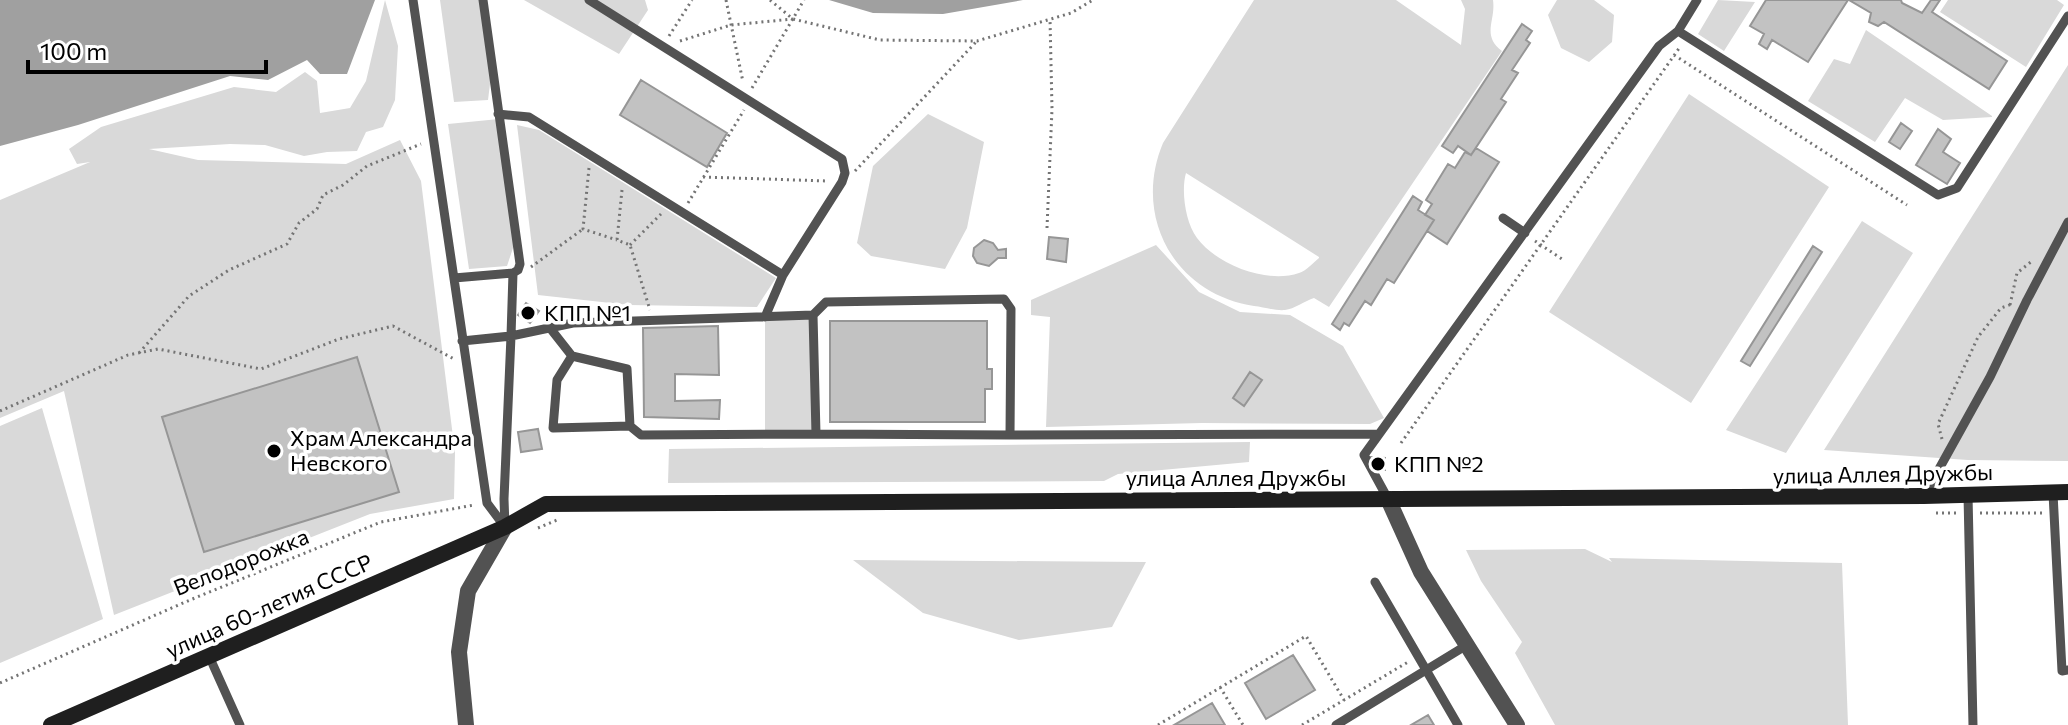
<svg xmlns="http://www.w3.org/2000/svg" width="2068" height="725" viewBox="0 0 2068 725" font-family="Commissioner,sans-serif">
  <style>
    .green { fill: #d9d9d9; fill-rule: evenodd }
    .water { fill: #a0a0a0 }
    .building { fill: #c2c2c2; stroke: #969696; stroke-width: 2 }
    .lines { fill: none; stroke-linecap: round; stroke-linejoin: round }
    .path { stroke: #747474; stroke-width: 3; stroke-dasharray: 2 4; stroke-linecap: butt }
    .service { stroke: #525252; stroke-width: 9 }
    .minor { stroke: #525252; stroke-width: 16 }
    .secondary { stroke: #1f1f1f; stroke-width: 16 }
    .poi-dot { fill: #000; stroke: #fff; stroke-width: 3 }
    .labels { text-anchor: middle; stroke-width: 7; stroke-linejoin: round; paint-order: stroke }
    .poi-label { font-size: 22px; fill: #000; stroke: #fff; text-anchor: start }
    .street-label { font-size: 22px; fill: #000; stroke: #fff }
  </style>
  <rect width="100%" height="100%" fill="#fff"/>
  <path class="green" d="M385 0 398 46 395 100 383 127 366 132 357 151 327 152 304 156 265 145 230 144 149 149 198 160 346 164 400 140 421 181 455 453 454 499 370 514 114 615 64 391 0 418V200L90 162 77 164 69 149 101 127 234 87 276 92 305 72 317 81 320 113 350 108 366 81Z
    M440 0H482L492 68 488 100 454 102Z
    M524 0H645L648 10 619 54Z
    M1254 0H1396L1461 45 1465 9 1461 0H1493C1496 21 1481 35 1502 51L1329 307 1314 298C1305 301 1294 309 1285 310 1276 311 1264 307 1254 306 1175 294 1132 217 1163 143ZM1186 173 1319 257V258C1314 262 1306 271 1299 273 1267 284 1217 265 1197 238 1185 222 1181 190 1186 173Z
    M1557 0H1594L1614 15 1612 42 1589 62 1561 48 1548 15Z
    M1718 0 1755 2 1724 51 1698 34Z
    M1948 0H2057L2064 5 2026 67 1940 12Z
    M1866 30 1992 116V117L1943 120 1905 98 1875 142 1808 101 1834 59 1850 64Z
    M2068 65V461L1968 460 1824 450Z
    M1689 94 1829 187 1691 403 1549 312Z
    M928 114 984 142 967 228 945 269 871 256 857 243 873 166Z
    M499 119 516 239 507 266 469 269 448 124Z
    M517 125 539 130 776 278 757 307 629 305 538 295Z
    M1862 221 1913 253 1786 453 1726 430Z
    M1156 245 1199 292 1240 312 1290 315 1343 346 1384 418 1370 424 1202 423 1046 427 1050 317 1031 315V300Z
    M813 315 816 434H765V317Z
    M42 408 103 619 0 663V426Z
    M1250 442 1249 462 1118 474 1104 481 668 483 669 449Z
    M1585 549 1612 562 1609 558 1842 563 1848 725H1555L1515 653 1522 642 1481 581 1466 550Z
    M853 560 1146 562 1112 627 1019 640 923 613Z"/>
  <path class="water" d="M0 0H375L347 74H320L307 60 268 80 230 76 78 125 0 146Z
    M829 0H1023L943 14 873 13Z"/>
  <path class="building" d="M1766 0H1848L1808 62 1772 40 1767 49 1759 44 1764 34 1750 26Z
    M1849 0H1901L1902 3 1922 13 1931 0H1940L1932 12 2007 61 1989 89 1884 22 1878 26 1869 22 1871 13Z
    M1522 24 1532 31 1526 40 1530 43 1512 70 1518 73 1501 99 1506 102 1471 155 1458 146 1453 153 1442 146Z
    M641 80 727 133 707 167 620 115Z
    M1901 123 1912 131 1900 149 1889 142Z
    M1938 129 1951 139 1943 152 1960 163 1947 184 1916 165Z
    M1476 148 1499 162 1447 244 1427 231 1434 220 1425 215 1432 204 1426 200 1448 164 1455 168 1465 152 1471 155Z
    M1413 196 1422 202 1418 210 1434 220 1394 283 1387 279 1371 305 1365 301 1349 326 1344 323 1340 330 1332 324Z
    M1049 237 1068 239 1066 262 1047 259Z
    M984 240 993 243 998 250 1006 249V258H998L989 266 977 263 973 256 974 248Z
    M1813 246 1822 252 1750 366 1741 361Z
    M526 303 539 311 530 323 518 315Z
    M830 321H987V369H992V389H985V422H830Z
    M718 326 719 375 675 374V401L720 400 719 419 644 417 643 328Z
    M357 357 399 492 204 552 162 417Z
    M1250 372 1262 380 1244 406 1233 398Z
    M538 429 542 449 521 452 518 432Z
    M1371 457 1385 458V470H1370Z
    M1293 655 1315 690 1266 719 1245 683Z
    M1212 703 1225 725H1174Z
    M1428 715 1434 725H1411Z"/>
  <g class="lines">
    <path class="path" d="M726 0 743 82
      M770 0 793 19 880 40 977 41 1071 13 1093 0
      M669 36 692 0
      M680 41 731 25 793 19
      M1674 55 1907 205
      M752 88 804 0
      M589 168 583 229 617 240
      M855 171 976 42
      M703 177 828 181
      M622 190 617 240 630 245 650 310
      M688 203 744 110
      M1047 228 1052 109 1050 19
      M1535 241 1562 259
      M630 245 661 214
      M531 267 583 229
      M2010 305 2017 273 2032 261
      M139 353 189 296 229 270 287 244 299 223 317 209 323 195 343 185 367 166 421 144
      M0 411 128 355 158 349 261 369 339 339 393 326 454 359
      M1942 439 1938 424 1978 337 2001 308 2012 304
      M1401 443 1680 47
      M1936 513H1956
      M1980 513H2044
      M538 528 557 520
      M0 683 190 600 381 522 474 505
      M1220 687 1243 725
      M1158 725 1306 636 1344 700
      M1302 725 1408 662"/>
    <path class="service" d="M413 0 487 503 505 527
      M589 0 842 159 845 173 842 182 783 275 765 317
      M1678 31 1938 195 1957 188 2068 16
      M498 114 529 117 783 275
      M1503 218 1525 233
      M454 278 513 273
      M550 328 572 356 627 369 630 426 553 428 557 380 572 356
      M462 341 511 336 513 273 518 270 520 264 483 0
      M630 426 641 435 816 434
      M1010 435 1379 434
      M2053 493 2062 671 2068 670
      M1968 495 1973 725
      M1924 496 1990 377 2027 300 2068 222
      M1388 499 1364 455 1659 46 1678 31 1697 0
      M505 527 504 499 511 336 573 323 813 315 826 302 1004 299 1011 309 1010 435 816 434 813 315
      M1375 582 1458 725
      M209 656 240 725
      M1336 725 1467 645"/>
    <path class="minor" d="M1388 499 1421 572 1517 725
      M466 725 459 652 468 591 505 527"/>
    <path class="secondary" d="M51 725 505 527 546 504 1924 496 2068 492"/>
  </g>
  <g class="poi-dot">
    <circle cx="528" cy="313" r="8"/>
    <circle cx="274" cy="451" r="8"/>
    <circle cx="1378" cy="464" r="8"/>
  </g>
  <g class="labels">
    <g class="poi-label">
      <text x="544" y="321">КПП №1</text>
      <text x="290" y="446">Храм Александра<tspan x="290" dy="25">Невского</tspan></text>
      <text x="1394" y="472">КПП №2</text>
    </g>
    <g class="street-label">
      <text transform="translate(1883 474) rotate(-1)" y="8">улица Аллея Дружбы</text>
      <text x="1236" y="486">улица Аллея Дружбы</text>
      <text transform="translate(241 562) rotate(-22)" y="8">Велодорожка</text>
      <text transform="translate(269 606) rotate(-24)" y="8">улица 60-летия СССР</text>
    </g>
  </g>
  <path d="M28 60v12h238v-12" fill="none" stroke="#000000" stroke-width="4"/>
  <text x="40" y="60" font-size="24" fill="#000000" stroke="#ffffff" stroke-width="6" paint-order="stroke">100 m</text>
</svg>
